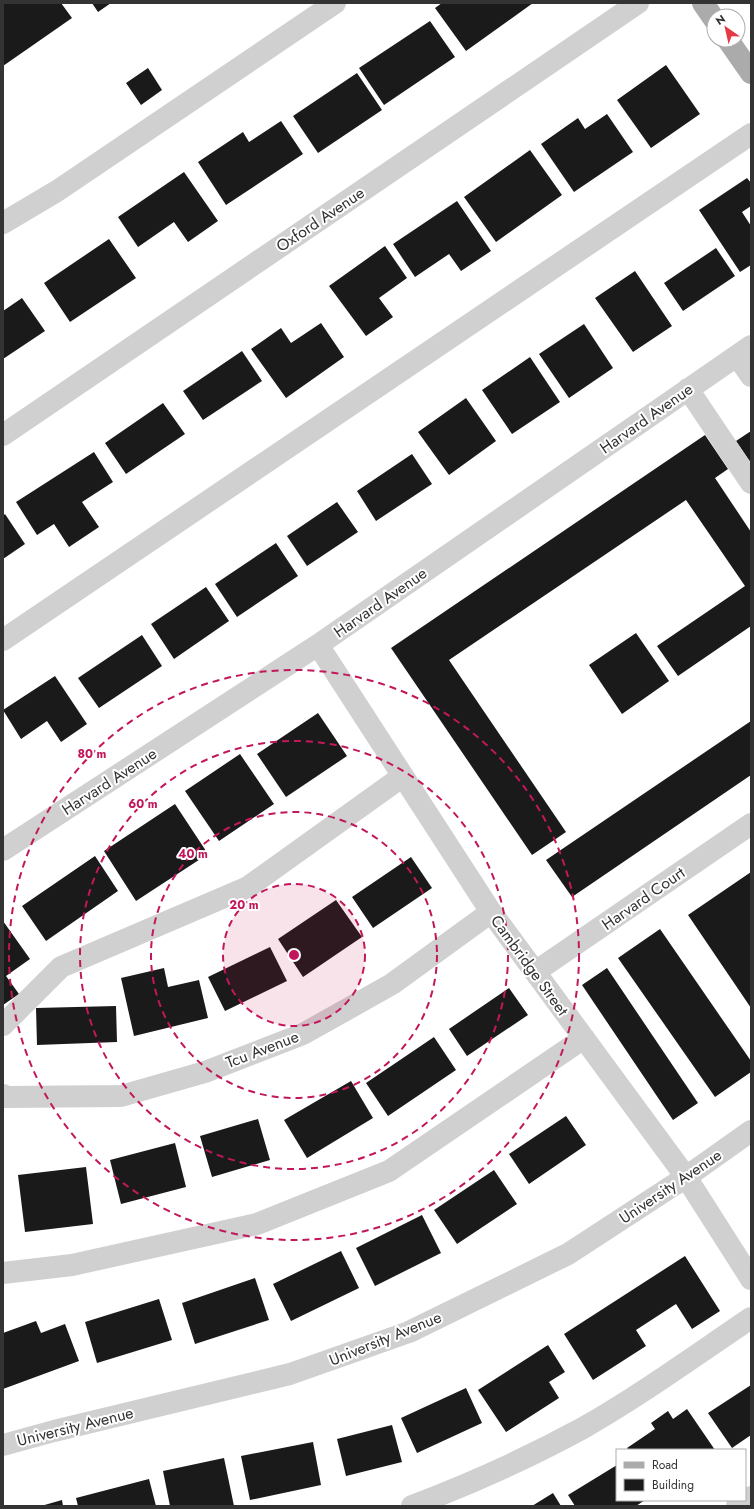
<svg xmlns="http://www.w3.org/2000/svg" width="754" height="1509" viewBox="0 0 754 1509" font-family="Jost,sans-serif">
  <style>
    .building { fill: #1a1a1a }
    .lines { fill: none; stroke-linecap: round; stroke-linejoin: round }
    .minor { stroke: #d0d0d0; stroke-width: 22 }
    .major { stroke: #ababab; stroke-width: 22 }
    .ring { fill: none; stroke: #c2185b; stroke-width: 2; stroke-dasharray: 7 5 }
    .labels { text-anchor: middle; stroke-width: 4; stroke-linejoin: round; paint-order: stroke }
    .street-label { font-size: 16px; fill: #333; stroke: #fff }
    .centre { fill: #c2185b; stroke: #fff; stroke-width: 2 }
    .ring-label { font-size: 12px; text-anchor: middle; font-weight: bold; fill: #c2185b; stroke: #fff; stroke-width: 4; stroke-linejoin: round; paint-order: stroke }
  </style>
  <rect width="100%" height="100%" fill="#fff"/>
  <path class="building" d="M3 3H61L72 18 3 66Z
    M92 3H111L98 12Z
    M442 3H533L466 51 435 8Z
    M430 21 455 57 384 105 359 68Z
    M666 65 700 114 651 148 617 100Z
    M148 68 162 90 141 105 126 83Z
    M357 73 382 110 318 153 293 116Z
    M607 114 633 152 574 192 541 144 578 118 585 129Z
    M281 121 303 154 226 205 198 162 243 132 249 142Z
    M530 150 562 195 496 242 464 197Z
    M184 172 218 221 188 242 174 222 138 247 118 217Z
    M747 178 751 183V206L742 212 751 226V265L740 272 699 210Z
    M457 201 491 251 461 271 449 254 415 277 393 244Z
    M109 239 136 278 70 322 44 283Z
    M385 246 407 278 379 298 393 317 366 336 329 286Z
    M716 248 735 276 683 311 664 283Z
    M635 271 672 326 633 352 595 298Z
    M22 298 45 331 3 359V311Z
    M321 323 344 357 286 398 251 349 281 328 291 343Z
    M584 324 613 368 569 398 539 354Z
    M242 351 262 381 203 420 183 391Z
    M530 357 560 402 512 434 482 390Z
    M466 398 496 441 449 475 418 432Z
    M163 403 185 434 126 474 105 443Z
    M751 431V463L736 441Z
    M705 435 728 469 715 478 751 532V626L678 676 657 646 745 586 686 500 449 660 566 832 532 855 391 648Z
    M94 452 113 482 82 502 99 527 69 547 54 524 37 535 16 502Z
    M412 454 432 484 376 521 357 491Z
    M337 502 358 532 307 566 287 536Z
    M5 514 25 544 3 559V516Z
    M276 543 298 576 237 617 215 584Z
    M206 587 229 621 174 659 151 624Z
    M636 633 669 681 622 714 589 665Z
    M142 635 162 666 99 708 78 678Z
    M55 676 87 724 61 742 47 721 21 739 3 710Z
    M318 713 347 756 286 797 257 754Z
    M751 721V775L572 897 546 860Z
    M240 754 274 804 219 841 185 791Z
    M175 804 208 854 136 901 104 851Z
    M95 856 118 891 46 941 22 906Z
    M411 857 432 888 373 928 352 897Z
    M751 872V1008L688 915Z
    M336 900 362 937 303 977 278 939Z
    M3 921 30 959 6 976 19 994 3 1005Z
    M660 929 751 1061V1072L715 1097 618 958Z
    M270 947 287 981 225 1011 208 977Z
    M164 968 168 987 199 980 208 1018 134 1036 121 978Z
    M607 968 698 1103 673 1120 582 985Z
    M509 988 528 1015 467 1056 449 1029Z
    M116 1006 117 1042 37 1045 36 1008Z
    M434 1037 456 1070 388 1116 366 1083Z
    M351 1081 373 1118 307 1158 284 1120Z
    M566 1116 586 1145 529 1184 509 1154Z
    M258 1119 270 1160 212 1177 200 1136Z
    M175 1143 186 1187 121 1204 110 1160Z
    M86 1167 93 1224 25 1232 18 1175Z
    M494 1170 517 1204 457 1244 434 1210Z
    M422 1215 441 1253 375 1286 356 1248Z
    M341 1251 359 1288 291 1321 273 1284Z
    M685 1256 720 1311 692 1329 676 1304 636 1330 646 1346 593 1380 564 1334Z
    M255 1278 269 1320 195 1344 182 1303Z
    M159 1299 172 1340 97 1363 85 1322Z
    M36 1321 41 1333 65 1324 79 1361 3 1389V1333Z
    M548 1345 565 1372 549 1382 559 1398 506 1432 478 1390Z
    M751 1385V1435L732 1448 708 1413Z
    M466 1388 482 1423 417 1453 401 1418Z
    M687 1409 715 1450H629L627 1448 655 1429 651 1423 668 1411 673 1419Z
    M392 1425 402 1462 346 1476 337 1439Z
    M313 1442 321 1485 250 1500 241 1456Z
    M224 1458 234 1506H170L163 1471Z
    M617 1465V1500H645L636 1506H575L568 1495Z
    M149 1479 156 1506H78L76 1498Z
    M553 1493 561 1506H532Z
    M62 1500 63 1506H41Z"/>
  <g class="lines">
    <path class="minor" d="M3 223 57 191 335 3
      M737 356 751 376
      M688 389 751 483
      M3 435 638 3
      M3 640 751 134
      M318 645 491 912 686 1177 751 1279
      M3 850 318 645 751 346
      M535 972 751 824
      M3 1025 61 967 248 887 403 776
      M3 1095 5 1097 121 1096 205 1072 303 1034 392 984 491 912
      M3 1273 72 1265 257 1224 389 1171 584 1038
      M3 1445 54 1431 290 1374 409 1332 568 1254 686 1177 751 1131
      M412 1506C470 1484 528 1458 583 1428 641 1395 696 1355 751 1318
      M737 1506 751 1497"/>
    <path class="major" d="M703 3 714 19
      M728 40 751 73"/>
  </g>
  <circle cx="294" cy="955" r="71" fill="#c2185b" fill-opacity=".12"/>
  <g class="ring">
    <circle cx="294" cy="955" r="71"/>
    <circle cx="294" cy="955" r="143"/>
    <circle cx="294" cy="955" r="214"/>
    <circle cx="294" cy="955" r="285"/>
  </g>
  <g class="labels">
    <g class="street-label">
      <text transform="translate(320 219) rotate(-34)" y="6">Oxford Avenue</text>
      <text transform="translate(646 418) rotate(-35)" y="6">Harvard Avenue</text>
      <text transform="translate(380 602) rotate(-35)" y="6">Harvard Avenue</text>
      <text transform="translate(109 781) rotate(-33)" y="6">Harvard Avenue</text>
      <text transform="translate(643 898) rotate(-35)" y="6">Harvard Court</text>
      <text transform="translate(530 965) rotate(54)" y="6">Cambridge Street</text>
      <text transform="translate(262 1049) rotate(-21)" y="6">Tcu Avenue</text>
      <text transform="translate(670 1186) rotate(-34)" y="6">University Avenue</text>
      <text transform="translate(385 1338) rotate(-22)" y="6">University Avenue</text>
      <text transform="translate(75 1426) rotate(-14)" y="6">University Avenue</text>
    </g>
  </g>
  <circle cx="294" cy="955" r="6" class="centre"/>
  <g class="ring-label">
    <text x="92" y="758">80 m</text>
    <text x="143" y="808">60 m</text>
    <text x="193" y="858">40 m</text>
    <text x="244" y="909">20 m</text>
  </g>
  <rect width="754" height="1509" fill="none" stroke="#333333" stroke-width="8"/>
  <rect x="616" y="1449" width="130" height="52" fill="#ffffff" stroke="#adadad"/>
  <rect x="624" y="1462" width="20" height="6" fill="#ababab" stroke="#adadad"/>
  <text x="652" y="1469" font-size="12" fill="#333333">Road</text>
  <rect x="624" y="1479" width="20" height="12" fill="#1a1a1a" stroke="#adadad"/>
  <text x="652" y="1489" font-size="12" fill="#333333">Building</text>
  <g transform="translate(726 28) rotate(326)"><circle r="19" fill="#ffffff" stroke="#adadad"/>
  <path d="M0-3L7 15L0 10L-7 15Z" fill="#e63946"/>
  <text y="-6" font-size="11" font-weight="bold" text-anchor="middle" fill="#333333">N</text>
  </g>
</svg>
